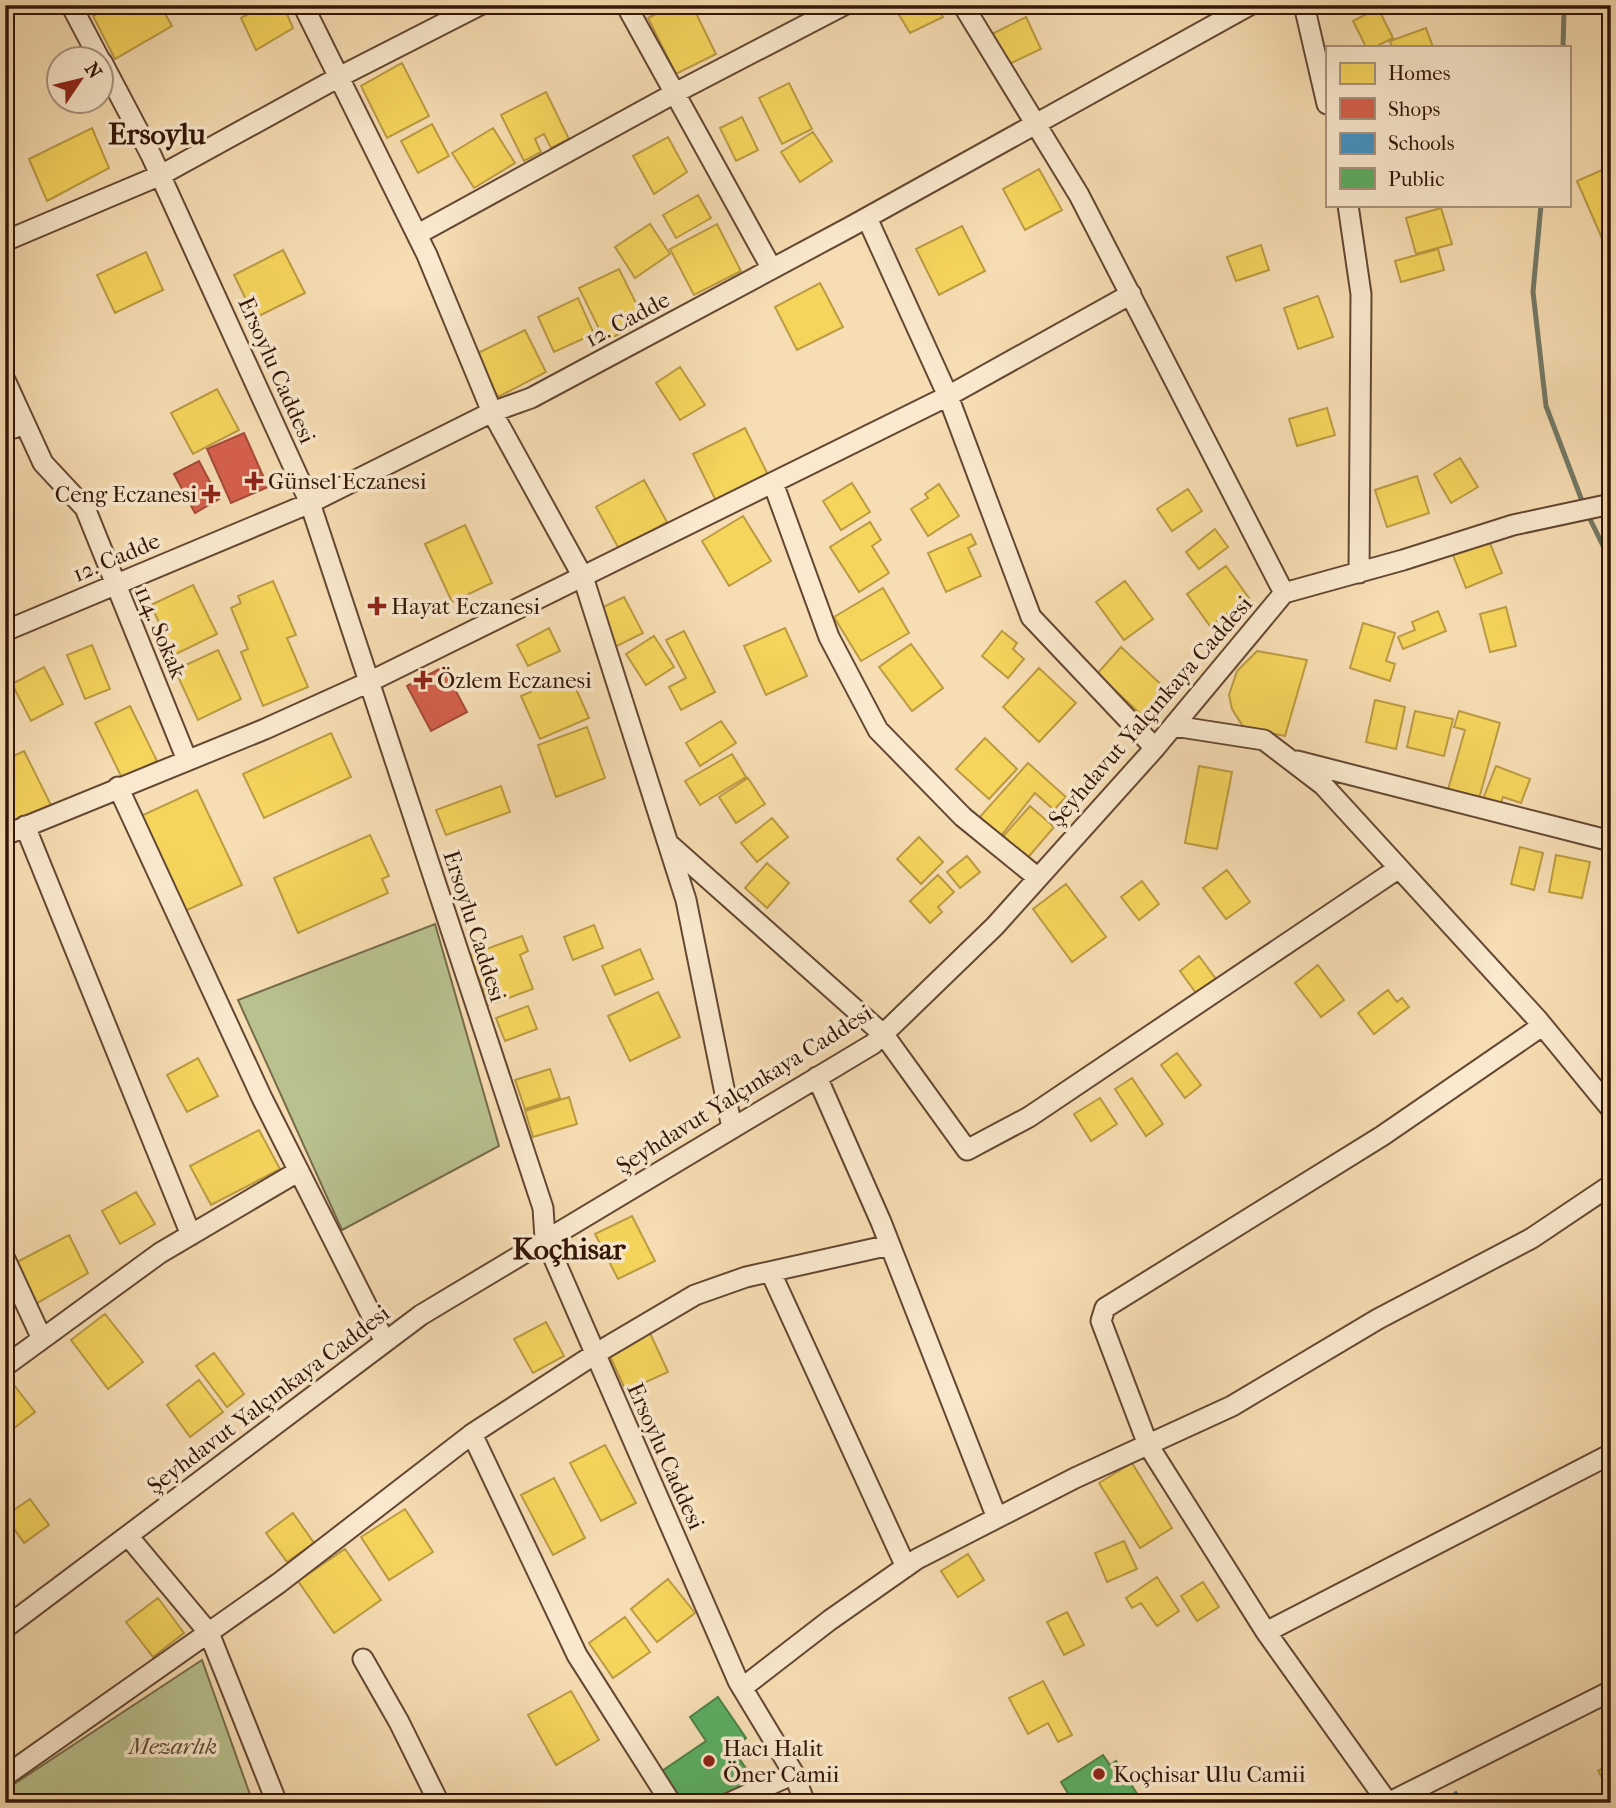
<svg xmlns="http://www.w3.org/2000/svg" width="1616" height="1808" viewBox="0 0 1616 1808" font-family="'IM FELL French Canon',serif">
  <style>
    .green { fill: #b9c28f; stroke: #766c4c; stroke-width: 2 }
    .homes { fill: #f6d55c; stroke: #bc9b43; stroke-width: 2 }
    .shops { fill: #d6604d; stroke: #a54a38; stroke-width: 2 }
    .schools { fill: #4393c3; stroke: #3e6d8b; stroke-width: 2 }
    .public { fill: #5aae61; stroke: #4e8046; stroke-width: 2 }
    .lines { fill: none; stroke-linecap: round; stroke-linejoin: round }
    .stream { stroke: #747a67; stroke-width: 5 }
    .minor-casing { stroke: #644733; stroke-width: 23 }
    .minor { stroke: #fae9ce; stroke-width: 19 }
    .poi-dot { fill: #8f2418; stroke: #fae9ce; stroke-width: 2.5 }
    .labels { text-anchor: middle; stroke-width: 7; stroke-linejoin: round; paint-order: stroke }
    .street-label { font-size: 23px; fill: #331508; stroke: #fae9ce }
    .poi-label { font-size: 23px; fill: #331508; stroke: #fae9ce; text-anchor: start }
    .park-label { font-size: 23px; font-style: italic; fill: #5b4930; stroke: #fae9ce }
    .district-label { font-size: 30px; font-weight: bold; fill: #331508; stroke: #fae9ce }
  </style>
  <rect width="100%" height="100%" fill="#f7ddb3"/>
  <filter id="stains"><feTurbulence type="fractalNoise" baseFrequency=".00286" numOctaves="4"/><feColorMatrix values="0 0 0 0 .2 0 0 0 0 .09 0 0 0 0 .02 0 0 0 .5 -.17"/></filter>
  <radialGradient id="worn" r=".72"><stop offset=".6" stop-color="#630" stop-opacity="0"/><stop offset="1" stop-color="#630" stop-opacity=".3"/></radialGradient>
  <path class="green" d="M435 924 499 1146 342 1230 238 1000Z
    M202 1660 253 1803H5V1790Z"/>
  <path class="homes" d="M114 5H160L172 26 115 59 93 16Z
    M265 5H283L293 28 256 50 241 18Z
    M673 5H692L716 54 676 74 648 18Z
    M893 5H936L943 17 910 33Z
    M1378 8 1393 38 1375 47H1366L1353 21Z
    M1026 17 1041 49 1007 65 992 34Z
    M1426 28 1433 47H1392L1390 41Z
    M402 63 429 116 387 138 361 86Z
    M789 83 812 129 782 144 759 98Z
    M546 92 569 139 551 148 544 134 535 139 541 152 524 161 501 115Z
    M742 117 758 150 736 161 720 128Z
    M432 124 449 156 418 173 401 141Z
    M92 128 109 168 47 201 29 159Z
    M493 128 515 163 474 188 452 153Z
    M813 132 832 161 800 182 781 152Z
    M668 137 687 172 654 194 633 156Z
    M1611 166V259L1577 181Z
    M1039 169 1062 210 1025 230 1003 189Z
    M698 195 711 218 676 238 663 215Z
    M1441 208 1452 244 1416 254 1406 218Z
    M650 224 670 254 635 278 615 247Z
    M717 224 741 271 694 295 670 249Z
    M962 226 985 271 939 295 916 249Z
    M1261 245 1269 270 1236 281 1227 257Z
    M1438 249 1444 270 1401 282 1395 261Z
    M283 250 305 293 255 318 234 275Z
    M146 252 163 290 115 313 97 275Z
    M619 269 645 321 605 341 579 288Z
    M820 283 843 327 797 350 775 307Z
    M1318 296 1333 337 1298 349 1284 308Z
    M578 298 594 334 554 352 538 317Z
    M525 330 546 372 498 397 476 354Z
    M680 367 705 405 680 420 656 383Z
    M217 389 239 430 193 454 171 413Z
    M1327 408 1335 435 1297 446 1289 419Z
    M745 428 768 475 716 501 693 454Z
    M1460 458 1478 487 1451 503 1434 474Z
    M1417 476 1429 513 1387 527 1375 490Z
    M644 480 667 522 619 549 596 507Z
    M852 483 870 512 841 530 823 501Z
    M939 484 959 516 928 536 911 509 928 498 925 494Z
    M1188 489 1202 511 1172 531 1157 509Z
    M743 516 771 561 729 586 702 541Z
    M870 522 881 540 872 546 889 573 859 592 830 547Z
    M465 525 492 583 452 602 425 544Z
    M1215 529 1228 547 1199 569 1186 552Z
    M971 534 976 544 968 548 981 576 946 592 928 553Z
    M1487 536 1502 573 1466 588 1451 550Z
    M1226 566 1249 598 1210 626 1187 594Z
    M273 581 296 635 287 638 308 687 263 706 241 652 248 649 231 608 241 603 238 596Z
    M1125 581 1153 619 1124 640 1096 602Z
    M193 585 217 634 174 655 151 605Z
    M883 588 909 633 861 661 834 617Z
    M624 597 643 633 615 647 597 610Z
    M1506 607 1516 646 1490 652 1480 614Z
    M1438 611 1446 631 1403 649 1398 637 1415 630 1412 622Z
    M1363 623 1395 633 1386 661 1395 664 1390 681 1350 668Z
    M549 628 560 651 528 666 517 645Z
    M785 628 807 676 766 695 744 646Z
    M684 631 715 692 681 710 669 687 686 678 666 640Z
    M1002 631 1017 643 1013 649 1024 659 1008 678 982 656Z
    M654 636 674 667 646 685 626 654Z
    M911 644 943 688 912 711 879 667Z
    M92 645 110 689 85 699 67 655Z
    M1121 647 1167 690 1143 716 1097 674Z
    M218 650 241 699 198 720 175 670Z
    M1257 651 1307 660 1285 736 1244 728 1232 709 1229 695 1237 671Z
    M44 667 63 704 31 721 12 684Z
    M1039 668 1076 703 1039 742 1003 707Z
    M570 675 589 718 540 739 521 696Z
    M1375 700 1405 707 1396 749 1366 742Z
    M130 706 157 761 122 778 95 723Z
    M1415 711 1453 719 1444 756 1407 747Z
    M1459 711 1500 723 1478 802 1447 793 1465 730 1454 727Z
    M721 721 736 743 700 766 686 743Z
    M587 727 605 778 556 797 538 745Z
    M331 733 351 777 264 818 243 774Z
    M985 738 1017 769 989 799 956 769Z
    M24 751 51 805 12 824 5 811V760Z
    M732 754 746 777 700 805 685 781Z
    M1028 763 1066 797 1054 810 1035 793 1000 837 979 818Z
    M1199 766 1232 772 1217 849 1185 843Z
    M1496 766 1530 779 1521 803 1503 797 1500 806 1483 799Z
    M748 778 765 804 736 823 719 797Z
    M501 786 510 812 446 835 436 810Z
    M197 790 242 885 185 911 141 816Z
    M1030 806 1054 827 1025 861 1000 840Z
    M772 818 788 837 757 862 741 843Z
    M370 835 389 876 382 879 388 893 298 933 274 878Z
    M919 837 943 862 921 884 897 859Z
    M1520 847 1543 853 1534 890 1511 884Z
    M1556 855 1590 862 1582 898 1549 892Z
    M967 856 980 872 960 888 947 872Z
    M767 863 789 883 767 908 745 888Z
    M1227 870 1250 902 1226 919 1203 888Z
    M938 875 954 892 938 907 942 912 930 923 910 901Z
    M1142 881 1159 904 1139 920 1121 897Z
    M1066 884 1106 937 1072 962 1033 909Z
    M594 925 603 948 573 960 564 937Z
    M522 936 528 951 520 955 533 989 489 1005 470 955Z
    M640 949 653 979 615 995 602 966Z
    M1199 956 1216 979 1196 993 1180 971Z
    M1318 965 1344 1000 1321 1017 1295 983Z
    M1388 990 1397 1002 1402 998 1409 1007 1374 1034 1358 1013Z
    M658 992 680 1037 630 1061 608 1016Z
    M528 1006 537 1029 505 1041 496 1018Z
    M1177 1053 1201 1085 1185 1098 1161 1065Z
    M198 1058 218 1096 187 1112 167 1075Z
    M550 1069 560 1098 525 1109 515 1080Z
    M1132 1078 1163 1124 1146 1136 1115 1089Z
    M569 1097 577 1124 533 1137 525 1111Z
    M1100 1098 1117 1124 1091 1141 1074 1114Z
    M259 1130 280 1169 211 1205 190 1166Z
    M136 1192 155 1224 120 1244 102 1211Z
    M632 1216 655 1261 618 1279 595 1234Z
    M69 1235 88 1273 34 1305 13 1264Z
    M105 1314 143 1362 108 1389 71 1340Z
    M546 1322 564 1356 533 1373 514 1339Z
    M649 1331 668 1372 626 1391 607 1350Z
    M214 1353 244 1394 227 1407 196 1366Z
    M199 1380 223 1412 190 1437 167 1405Z
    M14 1385 35 1412 5 1435V1392Z
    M605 1445 636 1503 601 1521 570 1463Z
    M1132 1463 1172 1528 1140 1548 1099 1483Z
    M554 1478 585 1538 553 1555 521 1495Z
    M30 1499 49 1525 24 1543 5 1516Z
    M405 1509 433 1552 389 1580 361 1537Z
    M293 1513 314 1543 287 1562 266 1533Z
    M1124 1541 1137 1569 1107 1582 1095 1553Z
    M345 1549 381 1600 334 1633 298 1581Z
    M968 1554 984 1580 958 1597 941 1571Z
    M1157 1577 1179 1611 1157 1626 1141 1603 1132 1608 1126 1598Z
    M668 1579 695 1613 657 1642 631 1609Z
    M1203 1582 1219 1607 1197 1621 1181 1596Z
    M158 1598 184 1633 153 1657 126 1622Z
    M1067 1612 1084 1645 1064 1655 1047 1622Z
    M625 1617 650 1652 613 1678 589 1643Z
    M1043 1681 1072 1735 1058 1742 1048 1723 1028 1734 1009 1698Z
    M571 1691 599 1740 556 1765 528 1715Z
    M1611 1764V1792L1598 1771Z
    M913 1795H936L940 1803H896Z"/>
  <path class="shops" d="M244 433 268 487 231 503 207 449Z
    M199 461 219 499 195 513 174 474Z
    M443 667 467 712 431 731 407 686Z"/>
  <path class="schools" d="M1456 1792 1464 1803H1442Z"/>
  <path class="public" d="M718 1697 746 1738 732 1748 758 1786 715 1803H685L659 1773 706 1741 690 1717Z
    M1103 1755 1110 1765 1116 1761 1143 1803H1074L1061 1782Z"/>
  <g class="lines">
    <path class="stream" d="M1562 5 1564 11 1563 47
      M1541 205 1533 292 1546 406 1584 506
      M1588 515 1611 562"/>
    <defs>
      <path id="minor" d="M71 5 100 60
        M303 5 427 255 492 412 583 577 686 900 732 1128
        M626 5 772 269
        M963 5 1079 195 1284 593
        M1304 5 1327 104
        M102 62 151 155 310 503 543 1208 545 1238 738 1681 794 1774 805 1803
        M1348 205 1361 294 1359 573
        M867 218 948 396 1031 617 1155 748
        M418 234 675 93 844 5
        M5 241 161 175 339 77 480 5
        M5 380 43 463 85 508 187 760
        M5 431 25 424
        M773 483 829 637 878 730 963 817 1038 878
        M5 631 310 503 492 412 531 398 850 227 1250 5
        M1174 726 1264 740 1323 785 1538 1020 1611 1109
        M1297 761 1611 841
        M118 787 262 1098 385 1342
        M25 826 191 1235
        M5 835 265 729 369 682 948 396 1131 294
        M669 844 884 1035 967 1150 1029 1117 1399 868
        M817 1077 881 1222 997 1518
        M5 1259 42 1339
        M771 1273 906 1567
        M5 1366 160 1253 299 1171
        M472 1434 577 1655 671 1803
        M128 1536 209 1633 277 1803
        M5 1628 421 1315 873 1044 995 926 1155 748 1284 593 1403 560 1513 525 1611 504
        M1266 1632 1611 1454
        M363 1659 399 1722 439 1803
        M742 1688 830 1620 917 1559 1075 1478 1232 1406 1378 1319 1532 1238 1611 1185
        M5 1776 279 1583 472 1434 595 1354 695 1295 746 1277 890 1245
        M729 1803 794 1774
        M1388 1803 1266 1632 1148 1445 1101 1321 1105 1308 1382 1136 1542 1026
        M1388 1803 1611 1691"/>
    </defs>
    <use href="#minor" class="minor-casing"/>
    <use href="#minor" class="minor"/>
  </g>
  <g class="poi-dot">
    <path d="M250.5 470.5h7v7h7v7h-7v7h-7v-7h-7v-7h7z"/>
    <path d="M207.5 483.5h7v7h7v7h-7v7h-7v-7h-7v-7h7z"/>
    <path d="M373.5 595.5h7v7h7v7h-7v7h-7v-7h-7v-7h7z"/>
    <path d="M419.5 669.5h7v7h7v7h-7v7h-7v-7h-7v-7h7z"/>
    <circle cx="709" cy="1761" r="7"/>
    <circle cx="1099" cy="1774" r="7"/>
  </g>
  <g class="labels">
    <g class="street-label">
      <text transform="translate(627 319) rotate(-28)" y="8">12. Cadde</text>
      <text transform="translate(277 370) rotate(66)" y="8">Ersoylu Caddesi</text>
      <text transform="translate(116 557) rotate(-23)" y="8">12. Cadde</text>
      <text transform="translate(161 632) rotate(67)" y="8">114. Sokak</text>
      <text transform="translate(1150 711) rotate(-49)" y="8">Şeyhdavut Yalçınkaya Caddesi</text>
      <text transform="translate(475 926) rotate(72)" y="8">Ersoylu Caddesi</text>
      <text transform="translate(744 1089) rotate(-32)" y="8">Şeyhdavut Yalçınkaya Caddesi</text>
      <text transform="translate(268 1399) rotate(-37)" y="8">Şeyhdavut Yalçınkaya Caddesi</text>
      <text transform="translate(666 1456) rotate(66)" y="8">Ersoylu Caddesi</text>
    </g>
    <g class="poi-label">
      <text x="268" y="489">Günsel Eczanesi</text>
      <text x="197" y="502" text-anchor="end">Ceng Eczanesi</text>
      <text x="391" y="614">Hayat Eczanesi</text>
      <text x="437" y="688">Özlem Eczanesi</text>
      <text x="723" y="1756">Hacı Halit<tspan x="723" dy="26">Öner Camii</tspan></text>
      <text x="1113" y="1782">Koçhisar Ulu Camii</text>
    </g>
    <g class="park-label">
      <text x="173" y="1754">Mezarlık</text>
    </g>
    <g class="district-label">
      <text x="157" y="144">Ersoylu</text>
      <text x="569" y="1259">Koçhisar</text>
    </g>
  </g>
  <rect width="1616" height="1808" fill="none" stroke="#f7ddb3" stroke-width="28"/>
  <rect x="7" y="7" width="1602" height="1794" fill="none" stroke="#331508" stroke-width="3.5"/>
  <rect x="14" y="14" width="1588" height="1780" fill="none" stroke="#331508" stroke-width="2"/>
  <rect x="1326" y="46" width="245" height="161" fill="#fae9ce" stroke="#aa947f" stroke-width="2"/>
  <rect x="1340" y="63" width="35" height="21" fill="#f6d55c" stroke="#aa947f" stroke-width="2"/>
  <text x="1388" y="80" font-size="21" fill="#331508">Homes</text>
  <rect x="1340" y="98" width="35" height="21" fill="#d6604d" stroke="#aa947f" stroke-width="2"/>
  <text x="1388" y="116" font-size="21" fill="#331508">Shops</text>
  <rect x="1340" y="133" width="35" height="21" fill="#4393c3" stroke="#aa947f" stroke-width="2"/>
  <text x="1388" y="150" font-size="21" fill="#331508">Schools</text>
  <rect x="1340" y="168" width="35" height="21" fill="#5aae61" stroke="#aa947f" stroke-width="2"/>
  <text x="1388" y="186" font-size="21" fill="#331508">Public</text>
  <g transform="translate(80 80) rotate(55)"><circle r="33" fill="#fae9ce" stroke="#aa947f" stroke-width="2"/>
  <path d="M0-5L12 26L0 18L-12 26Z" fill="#8f2418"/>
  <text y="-10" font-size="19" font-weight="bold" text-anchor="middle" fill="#331508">N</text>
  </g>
  <rect width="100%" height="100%" filter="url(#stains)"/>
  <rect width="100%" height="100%" fill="url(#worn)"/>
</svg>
